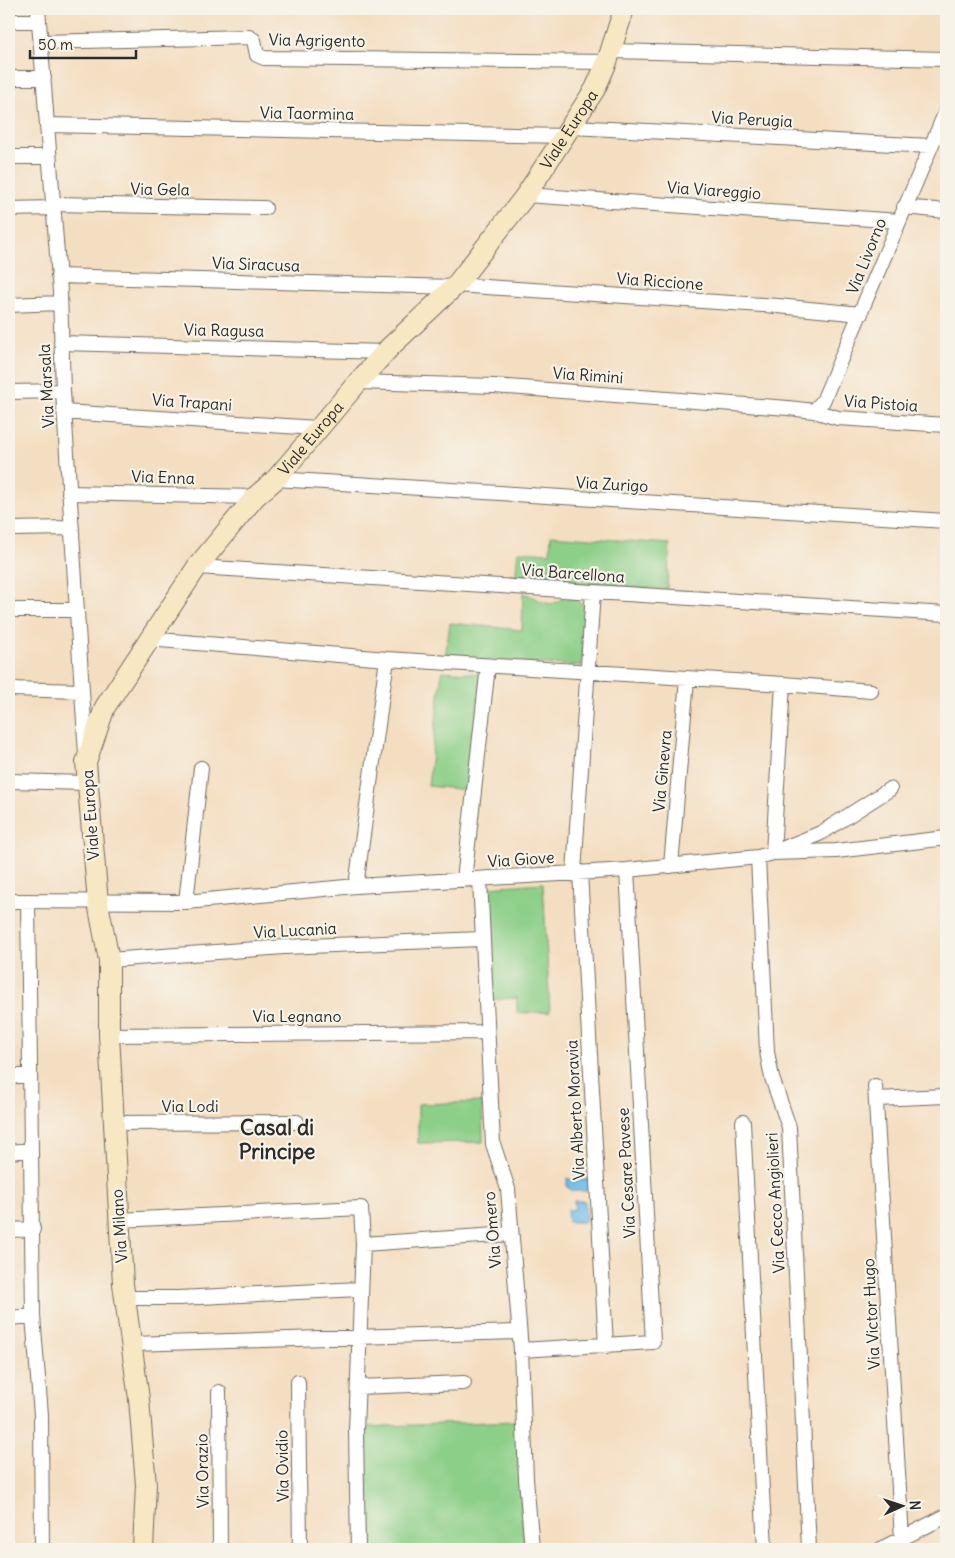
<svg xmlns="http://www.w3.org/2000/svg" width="955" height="1558" viewBox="0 0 955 1558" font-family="Delius,sans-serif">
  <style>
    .green { fill: #8ccf88; stroke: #5c7d5a }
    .water { fill: #71bdea; stroke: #4e748a }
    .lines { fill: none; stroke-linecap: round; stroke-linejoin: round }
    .street-casing { stroke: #716a60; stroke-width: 16 }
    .secondary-casing { stroke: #716a60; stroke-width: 22 }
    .street { stroke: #fff; stroke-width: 14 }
    .secondary { stroke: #f7e8c3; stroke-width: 20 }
    .labels { text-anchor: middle; stroke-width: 4.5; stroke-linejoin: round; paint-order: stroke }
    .street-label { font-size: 16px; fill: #2b2b2b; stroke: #f7f3e8 }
    .district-label { font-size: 21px; font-weight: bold; fill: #2b2b2b; stroke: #f7f3e8 }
  </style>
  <rect width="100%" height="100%" fill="#f7f3e8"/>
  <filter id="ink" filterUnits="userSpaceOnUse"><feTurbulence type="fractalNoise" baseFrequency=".02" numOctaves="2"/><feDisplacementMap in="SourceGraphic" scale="10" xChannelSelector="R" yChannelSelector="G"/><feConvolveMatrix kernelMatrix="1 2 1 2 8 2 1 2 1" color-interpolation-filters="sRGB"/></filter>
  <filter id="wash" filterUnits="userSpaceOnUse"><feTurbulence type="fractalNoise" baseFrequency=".0096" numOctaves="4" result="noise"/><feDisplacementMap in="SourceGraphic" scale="20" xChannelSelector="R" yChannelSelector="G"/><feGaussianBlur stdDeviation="1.12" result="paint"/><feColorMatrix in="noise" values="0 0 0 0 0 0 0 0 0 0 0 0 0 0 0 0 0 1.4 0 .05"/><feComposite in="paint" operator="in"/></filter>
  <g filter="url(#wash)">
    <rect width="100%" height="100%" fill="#f4dec1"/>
    <path class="green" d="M551 535 670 544 667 589 515 581 518 551 550 553Z
      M523 593C537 596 548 611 561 599H577L586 608 582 666 445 658 450 623 522 630Z
      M442 671 481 674 468 790 428 786Z
      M543 883 550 1012 517 1013V998L490 1000 488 887Z
      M482 1102 483 1142 418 1143V1104Z
      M516 1421 524 1549H365L362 1427Z"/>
    <path class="water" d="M567 1178 575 1181 588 1179 589 1191H573L567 1187Z
      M574 1201H585L586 1222H568L567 1210 575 1209Z"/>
  </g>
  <g filter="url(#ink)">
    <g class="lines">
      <defs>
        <path id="street" d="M38 9 60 292 63 391 86 754
          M9 21H39
          M41 42 249 37 254 40 257 55 264 58 607 62
          M610 51 946 59
          M9 78H44
          M47 125 566 136
          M572 127 930 146
          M9 157H49
          M526 195 899 221
          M54 204 265 208
          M904 207 946 211
          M9 209 54 208
          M58 276 453 287
          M456 285 778 306 861 314
          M9 305 60 303
          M61 343 386 352
          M358 382 494 386 788 408 814 411 838 418 946 425
          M9 392 63 391
          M814 411 823 401 946 111
          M64 412 317 428
          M276 479 946 521
          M69 493 255 497
          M9 529 72 528
          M197 567 946 614
          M9 610H77
          M148 639 387 659 783 684 871 691
          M9 689 82 691
          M9 781 87 783
          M782 849 821 833 890 789
          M773 853 783 684
          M758 857 767 1052 772 1078 789 1127 809 1549
          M671 866 687 679
          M574 872 593 592
          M580 872 606 1346
          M480 879 493 1144 508 1189 521 1350 526 1479 532 1549
          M464 880 488 666
          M356 886 387 659
          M9 901 186 902 356 886 627 870 758 857 773 853 836 851 946 838
          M28 901 33 1316 41 1415 42 1549
          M186 902 201 768
          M109 960 284 947 482 939
          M109 1035 486 1032
          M9 1076H30
          M875 1086 902 1539
          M876 1099 946 1096
          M743 1122 765 1549
          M113 1123 297 1122
          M9 1152 31 1150
          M119 1220 361 1208 363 1244 356 1431 358 1549
          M9 1230 33 1229
          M363 1244 511 1234
          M126 1298H179L360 1289
          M9 1318 33 1316
          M131 1344 518 1332
          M521 1350 653 1342 627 870
          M298 1382 300 1549
          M358 1387 464 1383
          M219 1392 220 1549
          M881 1549 946 1516"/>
        <g id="secondary">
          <path id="s1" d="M143 1549 146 1485 139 1399 123 1284 109 1035V960L98 903 86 762 105 707 197 567 255 497 276 479 358 382 390 347 456 285 526 195 595 89 607 62 624 9"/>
        </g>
      </defs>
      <use href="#street" class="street-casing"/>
      <use href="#secondary" class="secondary-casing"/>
      <use href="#street" class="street"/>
      <use href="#secondary" class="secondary"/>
    </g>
  </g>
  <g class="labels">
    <g class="street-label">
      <text transform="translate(317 40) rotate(1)" y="6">Via Agrigento</text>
      <text transform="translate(307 113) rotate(1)" y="6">Via Taormina</text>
      <text transform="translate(752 119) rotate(3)" y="6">Via Perugia</text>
      <text dy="6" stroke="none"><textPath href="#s1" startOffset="1592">Viale Europa</textPath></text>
      <text transform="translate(160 189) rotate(1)" y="6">Via Gela</text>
      <text transform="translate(714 190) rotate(4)" y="6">Via Viareggio</text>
      <text transform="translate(866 256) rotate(-68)" y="6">Via Livorno</text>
      <text transform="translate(256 264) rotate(2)" y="6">Via Siracusa</text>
      <text transform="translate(660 281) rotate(4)" y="6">Via Riccione</text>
      <text transform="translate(224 330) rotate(1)" y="6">Via Ragusa</text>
      <text transform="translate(588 375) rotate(4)" y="6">Via Rimini</text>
      <text transform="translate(46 386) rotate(-93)" y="6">Via Marsala</text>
      <text transform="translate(192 402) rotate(4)" y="6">Via Trapani</text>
      <text transform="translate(881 403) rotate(4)" y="6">Via Pistoia</text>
      <text dy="6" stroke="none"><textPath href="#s1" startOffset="1188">Viale Europa</textPath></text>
      <text transform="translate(163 477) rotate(2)" y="6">Via Enna</text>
      <text transform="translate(612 484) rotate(3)" y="6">Via Zurigo</text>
      <text transform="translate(573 573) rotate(4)" y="6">Via Barcellona</text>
      <text transform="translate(662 771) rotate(-85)" y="6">Via Ginevra</text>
      <text transform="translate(90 815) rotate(-94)" y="6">Viale Europa</text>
      <text transform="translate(521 859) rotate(-4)" y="6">Via Giove</text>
      <text transform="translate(295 930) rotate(-3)" y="6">Via Lucania</text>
      <text x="297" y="1022">Via Legnano</text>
      <text x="190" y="1112">Via Lodi</text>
      <text transform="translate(575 1110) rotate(-93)" y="6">Via Alberto Moravia</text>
      <text transform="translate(626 1173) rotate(-93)" y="6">Via Cesare Pavese</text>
      <text transform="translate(775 1203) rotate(-93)" y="6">Via Cecco Angiolieri</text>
      <text transform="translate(119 1226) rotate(-94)" y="6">Via Milano</text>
      <text transform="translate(492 1230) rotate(-95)" y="6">Via Omero</text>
      <text transform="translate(871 1314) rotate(-93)" y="6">Via Victor Hugo</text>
      <text transform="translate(282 1466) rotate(-91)" y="6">Via Ovidio</text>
      <text transform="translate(202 1471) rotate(-91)" y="6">Via Orazio</text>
    </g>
    <g class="district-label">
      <text x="277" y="1135">Casal di<tspan x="277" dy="24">Principe</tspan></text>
    </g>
  </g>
  <rect width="955" height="1558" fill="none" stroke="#f7f3e8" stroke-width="30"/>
  <g transform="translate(902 1506) rotate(87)" stroke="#f7f3e8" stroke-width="4" paint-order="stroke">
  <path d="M0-4L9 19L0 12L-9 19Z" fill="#2b2b2b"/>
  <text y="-8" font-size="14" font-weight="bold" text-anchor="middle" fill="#2b2b2b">N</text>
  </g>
  <path d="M30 50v8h106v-8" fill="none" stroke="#2b2b2b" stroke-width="2.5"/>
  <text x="38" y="50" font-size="15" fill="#2b2b2b" stroke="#f7f3e8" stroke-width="4" paint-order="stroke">50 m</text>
</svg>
